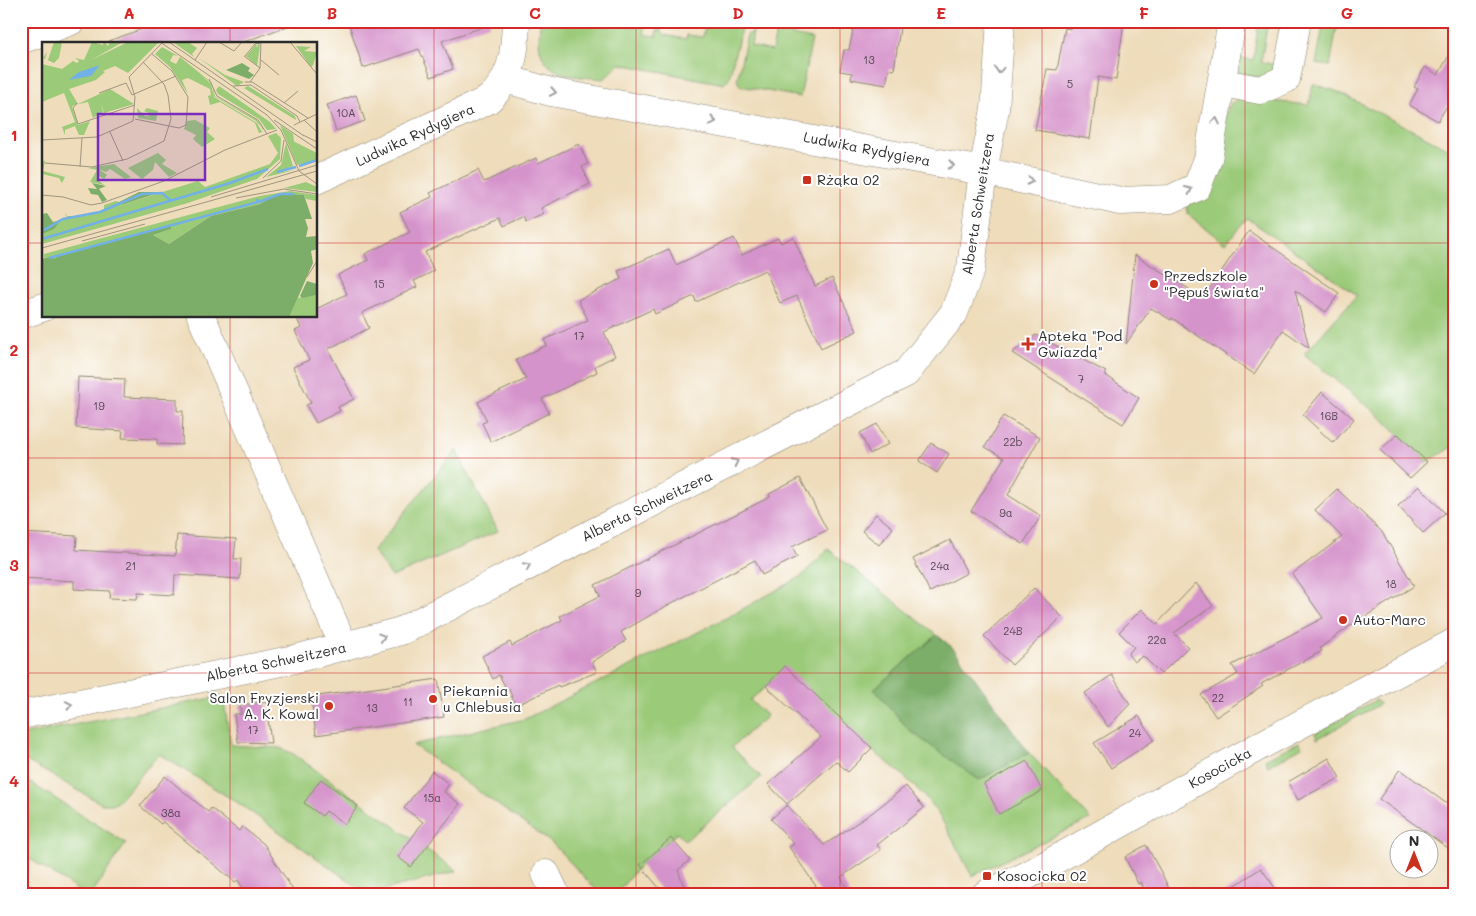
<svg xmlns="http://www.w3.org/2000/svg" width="1476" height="916" viewBox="0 0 1476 916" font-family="Mali,sans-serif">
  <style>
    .green { fill: #9bca79; stroke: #637a52 }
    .forest { fill: #7cae69; stroke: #546c4a }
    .building { fill: #d593cb }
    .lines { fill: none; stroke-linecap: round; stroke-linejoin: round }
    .minor-casing { stroke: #8c8472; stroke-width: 29 }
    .minor { stroke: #fff; stroke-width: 28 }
    .oneway { stroke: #a0a0a0 }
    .grid { fill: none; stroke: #d62828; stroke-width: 1; stroke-opacity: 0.55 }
    .poi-dot { fill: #c8321e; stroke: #fff; stroke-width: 2 }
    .labels { text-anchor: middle; stroke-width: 4; stroke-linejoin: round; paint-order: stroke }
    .number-label { font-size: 11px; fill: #564553 }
    .street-label { font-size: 14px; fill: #2b2b2b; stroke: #fff }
    .poi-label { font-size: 14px; fill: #2b2b2b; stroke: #fff; text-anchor: start }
    .inset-river { fill: none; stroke: #72b0e5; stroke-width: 2.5 }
    .inset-road { fill: none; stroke: #a09581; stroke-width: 1 }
    .view { fill: #7b2cbf; fill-opacity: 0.15; stroke: #7b2cbf; stroke-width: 2.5 }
    .inset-edge { fill: none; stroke: #2b2b2b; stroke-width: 2.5 }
    .neatline { fill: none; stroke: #d62828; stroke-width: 2 }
    .grid-label { font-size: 16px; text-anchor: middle; font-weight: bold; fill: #d62828 }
  </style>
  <rect width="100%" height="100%" fill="#fff"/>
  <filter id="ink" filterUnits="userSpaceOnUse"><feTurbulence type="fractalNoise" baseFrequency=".02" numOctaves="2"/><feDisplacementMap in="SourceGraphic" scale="10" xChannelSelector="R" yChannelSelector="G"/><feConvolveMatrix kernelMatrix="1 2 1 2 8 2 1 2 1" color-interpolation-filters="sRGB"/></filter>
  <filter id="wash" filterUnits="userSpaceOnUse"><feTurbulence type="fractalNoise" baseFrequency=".0096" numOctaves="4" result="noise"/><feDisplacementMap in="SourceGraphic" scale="20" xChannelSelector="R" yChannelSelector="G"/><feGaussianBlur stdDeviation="1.12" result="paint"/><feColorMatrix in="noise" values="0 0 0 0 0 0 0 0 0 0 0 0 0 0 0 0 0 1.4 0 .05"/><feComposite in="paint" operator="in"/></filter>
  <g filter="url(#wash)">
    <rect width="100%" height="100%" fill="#eedcba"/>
    <path class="green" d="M540 21H619L623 24 626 21V26L637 27 640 21V25L644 26 645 35 656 36 657 30H661L664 35 686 39 687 35 703 37 706 21H743L729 78 724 84 620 64 604 79C579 76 547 79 540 49 538 41 540 30 540 21Z
      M1259 21H1268L1261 62 1277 65 1265 78 1239 74 1236 70 1237 57 1253 60Z
      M1324 21H1338L1330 66 1316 64Z
      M753 32 751 46 772 51 776 32 812 39 800 97 740 86 737 80 747 35Z
      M1313 84 1336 91 1455 152V445L1427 462 1382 418 1304 354 1357 295 1247 218 1225 244 1188 214 1186 205 1230 104 1240 98 1309 105Z
      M456 450 498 531 392 577 373 551Z
      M828 549 937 635 874 689 979 780 1029 753 1090 819 972 876C960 855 945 821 930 803 886 751 824 720 767 686L750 700 767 716 732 747 761 777 685 841 677 833 640 865 615 895H601L552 843 413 745 525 719 728 617 802 576Z
      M223 696 231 745 280 748 292 753 457 871 368 894 238 803 159 754 119 800 113 804H102L23 759 21 761V735Z
      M1376 700 1380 704 1317 739 1315 733Z
      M1299 742 1302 747 1268 766 1265 759Z
      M21 777 126 843 91 895H85L21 853Z"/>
    <path class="forest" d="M937 635 953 648 1029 753 979 780 910 731 874 689Z"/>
    <g id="blocks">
      <path class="building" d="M164 21H292L293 24 238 44H110L109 41Z
        M348 21H489V25L442 41 453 69 431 77 419 49 363 68Z
        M855 21H901L894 70 889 69 886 85 851 79 852 73 840 71 844 50H849Z
        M1071 21H1124L1116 80 1098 77 1090 139 1035 130 1047 69 1057 70 1065 28 1070 29Z
        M1455 45V92L1438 121 1409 105 1418 89 1414 87 1425 67 1438 75Z
        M356 95 365 121 336 131 327 105Z
        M579 144 588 164 582 167 590 184 541 208 544 214 526 222 523 217 504 226 500 218 425 252 434 271 414 281 417 287 362 313 369 328 328 349 354 399 338 407 340 411 316 423 306 405 311 403 293 367 309 360 295 331 301 328 296 316H316V309L347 294 338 275 368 260 365 254 410 232 400 212 432 197 430 193 478 170 484 182 536 158 538 163Z
        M1249 231 1339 293 1326 312 1295 290 1309 348 1283 330 1254 374 1172 318 1171 320 1151 308 1126 344 1135 255 1203 298Z
        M793 237 815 286 832 278 857 331 821 348 797 296 780 303 765 270 696 302 694 296 655 314 653 309 604 332 615 356 595 366 597 372 542 399 549 413 491 442 482 423 487 421 478 402 526 379 516 360 547 345 544 340 588 320 578 300 621 279 618 271 669 249 676 265 734 238 742 255 778 238 781 243Z
        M1036 335 1106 372 1104 374 1139 398 1123 424 1012 353Z
        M78 377 125 379 124 397 177 399V411H183L182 445 157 444V439L122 438 123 431 76 428Z
        M1322 392 1354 419 1333 443 1303 415Z
        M1003 416 1040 437 1008 495 1041 516 1023 544 971 511 1004 458 985 447Z
        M877 424 888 444 870 454 860 433Z
        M1398 434 1427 462 1410 478 1380 450Z
        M931 443 949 454 937 473 919 461Z
        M800 478 827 530 792 547 797 557 762 575 755 560 670 604 621 632 626 641 592 662 597 672 559 687 558 685 515 706 509 689 507 690 499 675 493 679 482 656 510 642 512 646 562 620 560 616 600 596 595 585 770 497 769 494Z
        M1419 486 1445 513 1423 533 1398 506Z
        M1337 489 1382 532 1414 586 1350 626 1320 648 1322 651 1261 684 1263 686 1216 717 1201 695 1238 674 1232 665 1323 618 1292 574 1342 537 1315 510Z
        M876 514 893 528 879 545 862 531Z
        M22 533 77 536 76 550 175 556 177 535 236 539 234 559H241L240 579 175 575 174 595 138 593 137 599 109 598 110 591 74 589V581L21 578Z
        M950 540 967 573 930 592 913 559Z
        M1196 583 1213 606 1174 633 1188 647 1161 674 1143 656 1134 662 1128 654 1134 647 1119 632 1142 609 1157 624Z
        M1034 588 1062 617 1012 665 984 636Z
        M785 666 872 748 848 772 836 761 787 804 768 784 821 737 766 686Z
        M1112 675 1130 704 1108 727 1085 693Z
        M438 679 444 717 316 735 311 697Z
        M266 702 271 743 238 742 234 714H241L240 705Z
        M1139 716 1154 740 1111 768 1094 743Z
        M1329 758 1340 778 1298 800 1288 782Z
        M1027 761 1042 791 999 814 984 784Z
        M1400 769 1455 810V853L1379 799Z
        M432 771 449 784 444 792 460 804 411 867 398 857 423 822 404 808Z
        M165 776 208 812 211 808 239 831 242 827 264 844 296 895H247L238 880 235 882 163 822 161 824 140 806Z
        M321 779 358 806 345 824 326 811 322 816 304 803Z
        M906 786 924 808 877 845 881 850 841 877 850 895H822L789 847 794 844 771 819 787 805 824 845 873 812Z
        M671 838 690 860 678 870 687 895H665L640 865Z
        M1146 845 1162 874 1172 895H1147L1141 882 1138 884 1125 857Z
        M1261 868 1280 895H1221Z"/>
    </g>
  </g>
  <g filter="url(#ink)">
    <use href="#blocks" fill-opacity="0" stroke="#8c8472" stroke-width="1"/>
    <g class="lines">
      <defs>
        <path id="minor" d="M21 40 71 21
          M506 79 551 92 983 171 1120 201 1171 199 1197 187 1208 159 1232 21
          M1223 83 1260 90 1286 79 1297 21
          M316 180 488 100C513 78 515 52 516 21
          M21 315 44 307
          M201 316 344 647
          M21 715 295 659 401 631 906 373 954 313 971 268 983 171 995 109 1001 21
          M546 874 556 895
          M985 895 1028 875 1267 742 1455 642"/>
      </defs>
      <use href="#minor" class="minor-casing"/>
      <use href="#minor" class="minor"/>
    </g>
    <defs><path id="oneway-chevron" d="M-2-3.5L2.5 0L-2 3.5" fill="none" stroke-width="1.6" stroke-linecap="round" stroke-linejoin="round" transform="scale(1.25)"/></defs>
    <g class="oneway">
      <use href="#oneway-chevron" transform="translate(999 70) rotate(94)"/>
      <use href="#oneway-chevron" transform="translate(553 92) rotate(11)"/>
      <use href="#oneway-chevron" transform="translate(713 121) rotate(10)"/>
      <use href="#oneway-chevron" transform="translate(1216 121) rotate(-78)"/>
      <use href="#oneway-chevron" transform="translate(951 165) rotate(11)"/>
      <use href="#oneway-chevron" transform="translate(1030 181) rotate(12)"/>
      <use href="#oneway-chevron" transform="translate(1189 190) rotate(-25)"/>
      <use href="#oneway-chevron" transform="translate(735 462) rotate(-26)"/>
      <use href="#oneway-chevron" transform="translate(527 566) rotate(-27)"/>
      <use href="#oneway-chevron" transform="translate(382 637) rotate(-17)"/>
      <use href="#oneway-chevron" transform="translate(69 705) rotate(-11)"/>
    </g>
  </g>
  <path class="grid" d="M230 21V44M434 21V895M636 21V895M840 21V895M1042 21V895M1245 21V895M21 243H44M316 243H1455M230 316V895M21 458H1455M21 673H1455"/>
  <g class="poi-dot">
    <rect x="802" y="175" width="10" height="10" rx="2.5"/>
    <circle cx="1154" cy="284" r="5"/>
    <path d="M1025.5 336.5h5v5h5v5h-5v5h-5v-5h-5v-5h5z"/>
    <circle cx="1343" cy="620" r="5"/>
    <circle cx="433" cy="699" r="5"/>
    <circle cx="329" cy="706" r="5"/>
    <rect x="982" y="871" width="10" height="10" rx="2.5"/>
  </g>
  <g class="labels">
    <g class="number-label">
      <text x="869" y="64">13</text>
      <text x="1070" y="88">5</text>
      <text x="346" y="117">10A</text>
      <text x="379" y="288">15</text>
      <text x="579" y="340">17</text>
      <text x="1081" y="383">7</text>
      <text x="99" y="410">19</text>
      <text x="1329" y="420">16B</text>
      <text x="1013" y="446">22b</text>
      <text x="1006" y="517">9a</text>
      <text x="131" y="570">21</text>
      <text x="940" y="570">24a</text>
      <text x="1391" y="588">18</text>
      <text x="638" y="597">9</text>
      <text x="1013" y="635">24B</text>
      <text x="1157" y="644">22a</text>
      <text x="1218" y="702">22</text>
      <text x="408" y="706">11</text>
      <text x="372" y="712">13</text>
      <text x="253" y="734">17</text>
      <text x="1135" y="737">24</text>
      <text x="432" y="802">15a</text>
      <text x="171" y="817">38a</text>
    </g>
    <g class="street-label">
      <text transform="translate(415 135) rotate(-25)" y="5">Ludwika Rydygiera</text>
      <text transform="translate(867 149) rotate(11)" y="5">Ludwika Rydygiera</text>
      <text transform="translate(978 204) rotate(-81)" y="5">Alberta Schweitzera</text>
      <text transform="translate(647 506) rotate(-26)" y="5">Alberta Schweitzera</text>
      <text transform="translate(276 662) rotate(-12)" y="5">Alberta Schweitzera</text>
      <text transform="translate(1220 768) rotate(-29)" y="5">Kosocicka</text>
    </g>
    <g class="poi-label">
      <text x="817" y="185">Rżąka 02</text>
      <text x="1164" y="281">Przedszkole<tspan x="1164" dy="16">"Pępuś świata"</tspan></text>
      <text x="1038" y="341">Apteka "Pod<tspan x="1038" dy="16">Gwiazdą"</tspan></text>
      <text x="1353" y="625">Auto-Marc</text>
      <text x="443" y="696">Piekarnia<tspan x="443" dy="16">u Chlebusia</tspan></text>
      <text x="319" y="703" text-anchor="end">Salon Fryzjerski<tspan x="319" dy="16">A. K. Kowal</tspan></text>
      <text x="997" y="881">Kosocicka 02</text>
    </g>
  </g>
  <g transform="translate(42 42)">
    <rect width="275" height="275" fill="#eedcba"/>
    <path d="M12 0H20L17 16 12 21 1 16 5 10 3 17 6 18ZM50 0 61 3 62 0 66 4 68 0H81L49 18 86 0 116 1 86 31 73 24 61 29 63 30 54 38 27 47 36 62 68 47 92 62 62 71 59 61 61 70 51 76 46 60 32 63 30 65 36 83 48 79 42 93H37L33 84 23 88V93L20 85 33 80 22 51 0 60V22L20 27 31 19 35 21 37 19 33 16 42 18ZM131 0H146L155 6 150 12 152 15ZM214 2 215 6 216 2 218 3 215 24 204 14ZM254 4 269 5 262 9 275 10 271 23 269 25ZM120 5 136 14 131 13 128 19 134 22 138 15 170 41 173 54 215 78 221 85V89L220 91 221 88 219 84 214 79 172 54 170 42 158 32 169 42 172 55 215 81 220 90 217 91 213 81 178 60 168 63 166 54 169 53 168 47 146 36 140 38 146 52 128 25 113 12ZM157 16 183 33 202 40 195 44ZM177 44 228 80 234 87 225 88 217 77 176 52 174 48ZM206 44 253 74 254 78 202 46ZM95 66 103 74H107V71L102 69 105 66 116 69 114 79 96 76ZM153 78 168 86 165 90 173 97 160 105 151 97 154 93 142 87 145 79ZM238 83 251 92 252 99 244 91 253 100 275 111V118L255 123ZM234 91 239 96 238 117 215 137 146 161 0 202V192L25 175 22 170 25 174H44L62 168V163L74 159 82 162 156 139 163 145 228 122 236 111 226 94ZM244 101 251 124 234 131 253 128 224 135 239 123ZM116 111 124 118 120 122 135 131 127 135 113 120 111 128 100 137 86 126ZM0 119H3L1 129 23 135 20 141 17 136 0 132ZM72 122 89 135 83 137 68 127 64 130 57 127 65 133 62 137 57 134 55 137 62 143 48 140 55 128 46 126ZM264 140 275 145V150L242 146ZM248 149 275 153V159L264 157 262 153 237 151 218 162 169 174 127 202 111 193 129 187 128 184 18 212 11 218 10 214 2 216V212L60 196 218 154ZM270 221 256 256 275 253V275H214Z" fill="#9bca79"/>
    <path d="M200 21 208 26 206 29 212 33 207 37 184 28ZM50 141 64 144 57 147 65 158 60 160 56 153 49 152 46 146 55 147ZM97 150H119L82 162 75 161ZM237 151 262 153 270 177H263L266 186 264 195 275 194V207L269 209 271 221 247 275H0V217L10 214 12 217 18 213 129 184V187L111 193 127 202 169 174 218 162ZM5 171 11 180 19 178 12 187 0 192V172ZM265 239 275 242V253L260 256 258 254Z" fill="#7cae69"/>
    <path d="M58 23 49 34 27 38 37 30Z" fill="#72b0e5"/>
    <path class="inset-river" d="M257 124 275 118M235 130 254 125M217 160 238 152H252M2 188 21 177 58 170 100 152 120 151 128 158M0 197 188 141 226 127M7 216 216 160 215 157"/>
    <path class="inset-road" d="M118 0 225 73M127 0 262 94M177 0 192 9 200 0M248 0 275 32M202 14 218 26M203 14 213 2 219 1M153 18 165 0M219 18 237 33M167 37 175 54 216 78 225 92M203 40H210L266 76M208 40 218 26 219 0M191 44 209 43 255 74 258 80M57 51 84 41 90 53 134 34M35 61 31 66 36 82 93 63M242 61 256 49M224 72 239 88 257 129 275 142M93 77 137 86 144 83 146 55 130 29 110 12M232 78 275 107M262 78 275 90M252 83 275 72M68 90 81 119M261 93 275 100M0 98 55 95 91 79 93 55 87 35 120 1M3 121 50 125 85 117 122 99 129 77 126 53 122 42 101 20M38 125 40 96M221 136 239 119 242 98M0 153 21 155 49 163 60 161 122 139 183 108 235 88M169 155 275 123M194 156 242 147 275 152M40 199 103 182M0 206 275 129M265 235 275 219"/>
    <path class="view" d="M56 72H163V138H56Z"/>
    <rect width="275" height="275" class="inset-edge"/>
  </g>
  <rect width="1476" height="916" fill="none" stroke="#fff" stroke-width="55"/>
  <g transform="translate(1414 854)"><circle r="24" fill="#ffffff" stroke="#aaaaaa"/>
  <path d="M0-4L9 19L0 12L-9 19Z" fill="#c8321e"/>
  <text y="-8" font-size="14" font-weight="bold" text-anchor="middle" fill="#2b2b2b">N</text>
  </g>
  <rect x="28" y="28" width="1420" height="860" class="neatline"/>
  <g class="grid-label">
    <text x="129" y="19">A</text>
    <text x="332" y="19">B</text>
    <text x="535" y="19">C</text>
    <text x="738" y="19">D</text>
    <text x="941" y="19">E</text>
    <text x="1144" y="19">F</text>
    <text x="1347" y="19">G</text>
    <text x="14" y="141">1</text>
    <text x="14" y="356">2</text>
    <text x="14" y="571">3</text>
    <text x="14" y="787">4</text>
  </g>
</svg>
